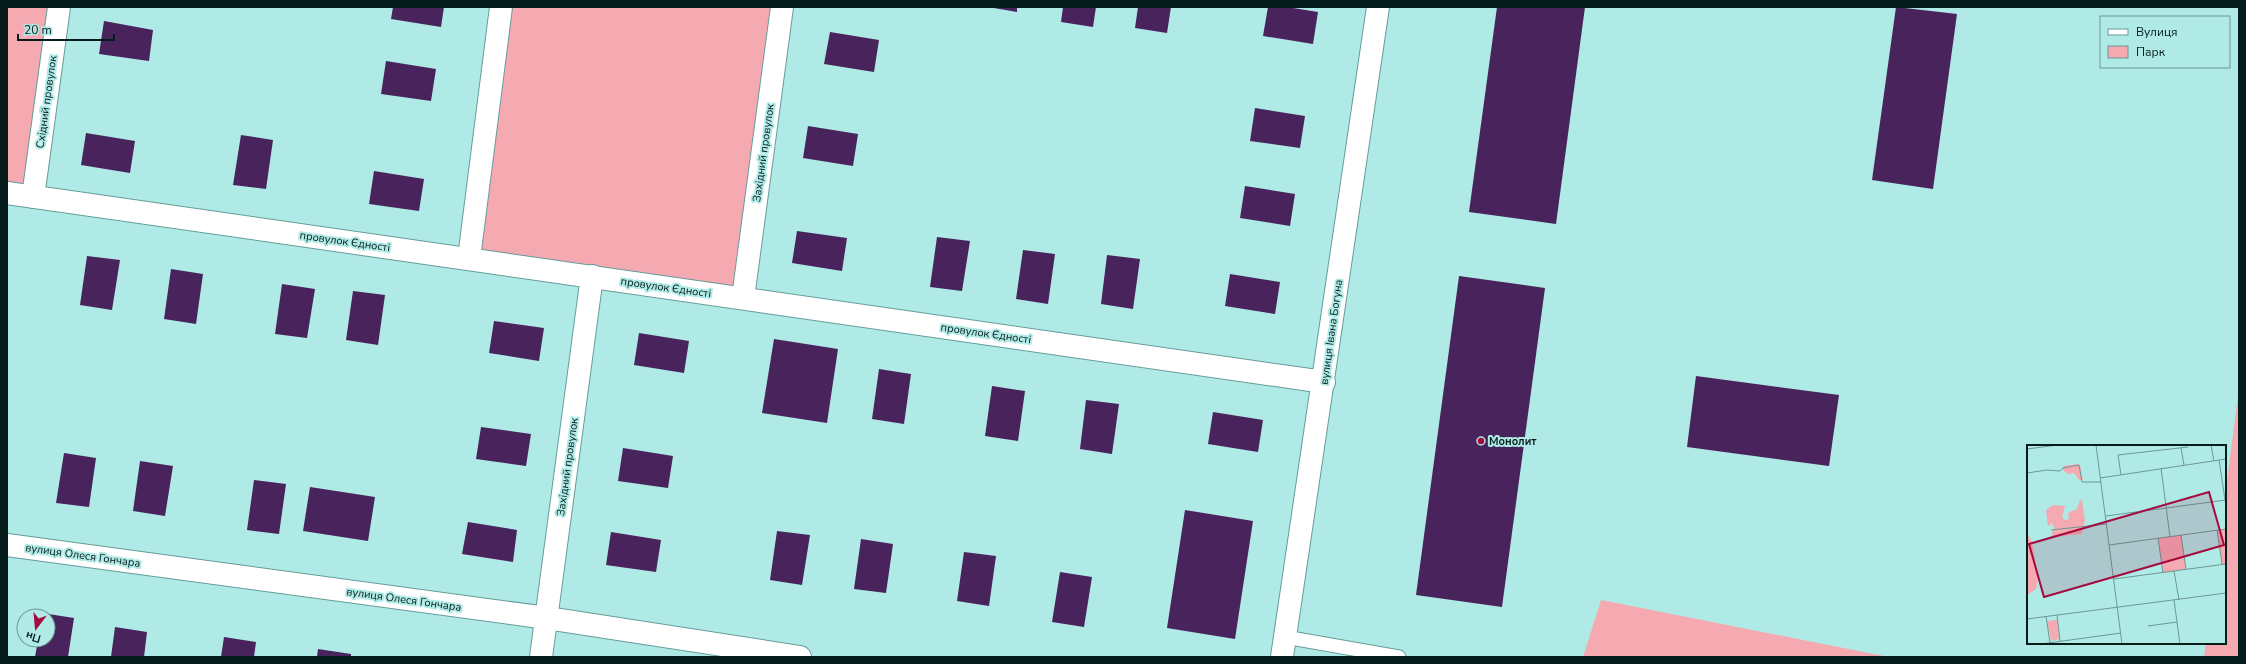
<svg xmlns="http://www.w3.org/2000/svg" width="2246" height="664" viewBox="0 0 2246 664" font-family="'Nunito Sans',sans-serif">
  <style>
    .green { fill: #f5a9b1 }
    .building { fill: #48235c }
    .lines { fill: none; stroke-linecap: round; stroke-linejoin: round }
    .lane-casing { stroke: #659c9a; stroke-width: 15 }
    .street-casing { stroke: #659c9a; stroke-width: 24 }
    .lane { stroke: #fff; stroke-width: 13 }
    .street { stroke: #fff; stroke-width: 22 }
    .poi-dot { fill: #a40a3e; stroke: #b0eae6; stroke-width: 1.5 }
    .labels { text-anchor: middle; stroke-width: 4; stroke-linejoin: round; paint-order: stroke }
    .street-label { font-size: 11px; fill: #051c1b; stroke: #b0eae6 }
    .poi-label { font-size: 11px; font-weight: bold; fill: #051c1b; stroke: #b0eae6; text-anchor: start }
    .inset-road { fill: none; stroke: #6c9895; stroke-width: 1 }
    .view { fill: #a40a3e; fill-opacity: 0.15; stroke: #a40a3e; stroke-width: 2 }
    .inset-edge { fill: none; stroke: #051c1b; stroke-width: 2 }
  </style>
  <rect width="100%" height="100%" fill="#b0eae6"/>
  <path class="green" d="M7 7H59L33 197 7 193Z
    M501 7H782L743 298 469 258Z
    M2239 388V657H2204L2206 643H2225V496Z
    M1601 600 1889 657H1583Z"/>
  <path class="building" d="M393 7H444L441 27 391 19Z
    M988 7H1017V12Z
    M1063 7H1096L1093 27 1061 22Z
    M1138 7H1171L1167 33 1135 28Z
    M1268 7H1287L1318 12 1313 44 1263 36Z
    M1497 7H1585L1556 224 1469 212Z
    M1896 7 1957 14 1933 189 1872 180Z
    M104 21 153 30 149 61 99 54Z
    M830 32 879 40 874 72 824 64Z
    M386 61 436 69 431 101 381 94Z
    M1255 108 1305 116 1300 148 1250 141Z
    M808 126 858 134 853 166 803 158Z
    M86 133 135 141 130 173 81 165Z
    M241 135 273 140 266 189 233 185Z
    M374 171 424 179 419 211 369 204Z
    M1245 186 1295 194 1290 226 1240 218Z
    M797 231 847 238 842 271 792 263Z
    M937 237 970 241 962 291 930 287Z
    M1023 250 1055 254 1048 304 1016 299Z
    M1107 255 1140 259 1133 309 1101 304Z
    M87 256 120 260 112 310 80 305Z
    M171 269 203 274 196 324 164 319Z
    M1230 274 1280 282 1275 314 1225 306Z
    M1459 276 1545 288 1502 607 1416 595Z
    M282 284 315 289 307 338 275 334Z
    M353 291 385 295 378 345 346 340Z
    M494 321 544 328 539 361 489 353Z
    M639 333 689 341 684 373 634 365Z
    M774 339 838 349 827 423 762 413Z
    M879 369 911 374 904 424 872 419Z
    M1696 376 1839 395 1829 466 1687 447Z
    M992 386 1025 391 1018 441 985 436Z
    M1086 400 1119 404 1112 454 1080 449Z
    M1213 412 1263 420 1258 452 1208 444Z
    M481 427 531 434 526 466 476 459Z
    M623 448 673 456 668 488 618 481Z
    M64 453 96 458 89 507 56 503Z
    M140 461 173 466 165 516 133 511Z
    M254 480 286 484 279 534 247 530Z
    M310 487 375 497 368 541 303 531Z
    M1185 510 1253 521 1235 639 1167 628Z
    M468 522 517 530 513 562 462 554Z
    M777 531 810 535 802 585 770 580Z
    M611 532 661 540 656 572 606 565Z
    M861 539 893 544 886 593 854 589Z
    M964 552 996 556 989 606 957 601Z
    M1060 572 1092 577 1084 627 1052 622Z
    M42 613 74 618 68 657H35L38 640H48V616H41Z
    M115 627 147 632 144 657H111Z
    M224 637 256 642 254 657H221Z
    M318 649 351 654V657H317Z"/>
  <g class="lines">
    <defs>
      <path id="lane" d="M1285 637 1399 657"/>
      <path id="street" d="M7 193 1324 382
        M33 197 59 7
        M469 258 501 7
        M743 298 782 7
        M7 545 547 618 800 657
        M541 657 592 276
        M1282 657 1378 7"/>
    </defs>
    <use href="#lane" class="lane-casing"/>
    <use href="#street" class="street-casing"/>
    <use href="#lane" class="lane"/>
    <use href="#street" class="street"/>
  </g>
  <circle class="poi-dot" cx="1481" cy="441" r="4"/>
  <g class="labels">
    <g class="street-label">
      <text transform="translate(46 102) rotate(-82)" y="4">Східний провулок</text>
      <text transform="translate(763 153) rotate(-82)" y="4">Західний провулок</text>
      <text transform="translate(345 241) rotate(8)" y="4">провулок Єдності</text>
      <text transform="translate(666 287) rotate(8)" y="4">провулок Єдності</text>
      <text transform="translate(1331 332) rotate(-82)" y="4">вулиця Івана Богуна</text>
      <text transform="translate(986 333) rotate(8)" y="4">провулок Єдності</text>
      <text transform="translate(567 467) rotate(-82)" y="4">Західний провулок</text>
      <text transform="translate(83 555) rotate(8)" y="4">вулиця Олеся Гончара</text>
      <text transform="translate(404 599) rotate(8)" y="4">вулиця Олеся Гончара</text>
    </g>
    <g class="poi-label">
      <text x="1489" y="445">Монолит</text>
    </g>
  </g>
  <g transform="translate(2027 445)">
    <rect width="199" height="199" fill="#b0eae6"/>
    <path d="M50 19 53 20 56 35H52L47 28 41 29 36 25V21ZM53 55 55 56 58 75 55 89 24 92 27 83 25 78 21 81 19 65 26 60 38 61 35 72 38 75 42 74 41 68 50 64ZM199 84V119H195L190 85ZM0 88 5 97 11 134 9 144 0 150ZM154 90 159 124 136 128 131 93ZM30 175 32 194 24 196 20 176Z" fill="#f5a9b1"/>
    <path class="inset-road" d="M69 0 95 199M184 0 187 16M154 3 157 20M0 4 31 0M192 15 199 61M134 23 143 92M0 28 20 25 33 26 36 23 52 20 55 37H74M94 30 91 10 161 2M73 33 199 14M79 71 199 55M24 85 80 79M190 85 195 119M154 90 159 124M131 93 136 128M82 100 199 84M147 126 152 155M87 134 199 119M147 155 153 199M30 170 33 196M19 171 23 198M0 174 199 148M121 181 150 177M14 199 94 188"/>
    <path class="view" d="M182 47 197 100 17 152 2 99Z"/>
    <rect width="199" height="199" class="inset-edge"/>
  </g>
  <rect width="2246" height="664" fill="none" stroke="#051c1b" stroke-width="16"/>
  <rect x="2100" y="16" width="130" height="52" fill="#b0eae6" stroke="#6c9895"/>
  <rect x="2108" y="29" width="20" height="6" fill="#ffffff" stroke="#6c9895"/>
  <text x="2136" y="36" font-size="12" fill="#051c1b">Вулиця</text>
  <rect x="2108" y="46" width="20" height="12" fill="#f5a9b1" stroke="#6c9895"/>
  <text x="2136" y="56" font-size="12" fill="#051c1b">Парк</text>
  <g transform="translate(36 628) rotate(196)"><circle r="19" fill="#b0eae6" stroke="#6c9895"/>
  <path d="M0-3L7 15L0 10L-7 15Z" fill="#a40a3e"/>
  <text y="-6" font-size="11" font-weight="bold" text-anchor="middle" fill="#051c1b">Пн</text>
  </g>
  <path d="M18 34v6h96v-6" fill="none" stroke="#051c1b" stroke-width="2"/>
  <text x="24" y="34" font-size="12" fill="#051c1b" stroke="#b0eae6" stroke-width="3" paint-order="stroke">20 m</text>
</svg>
